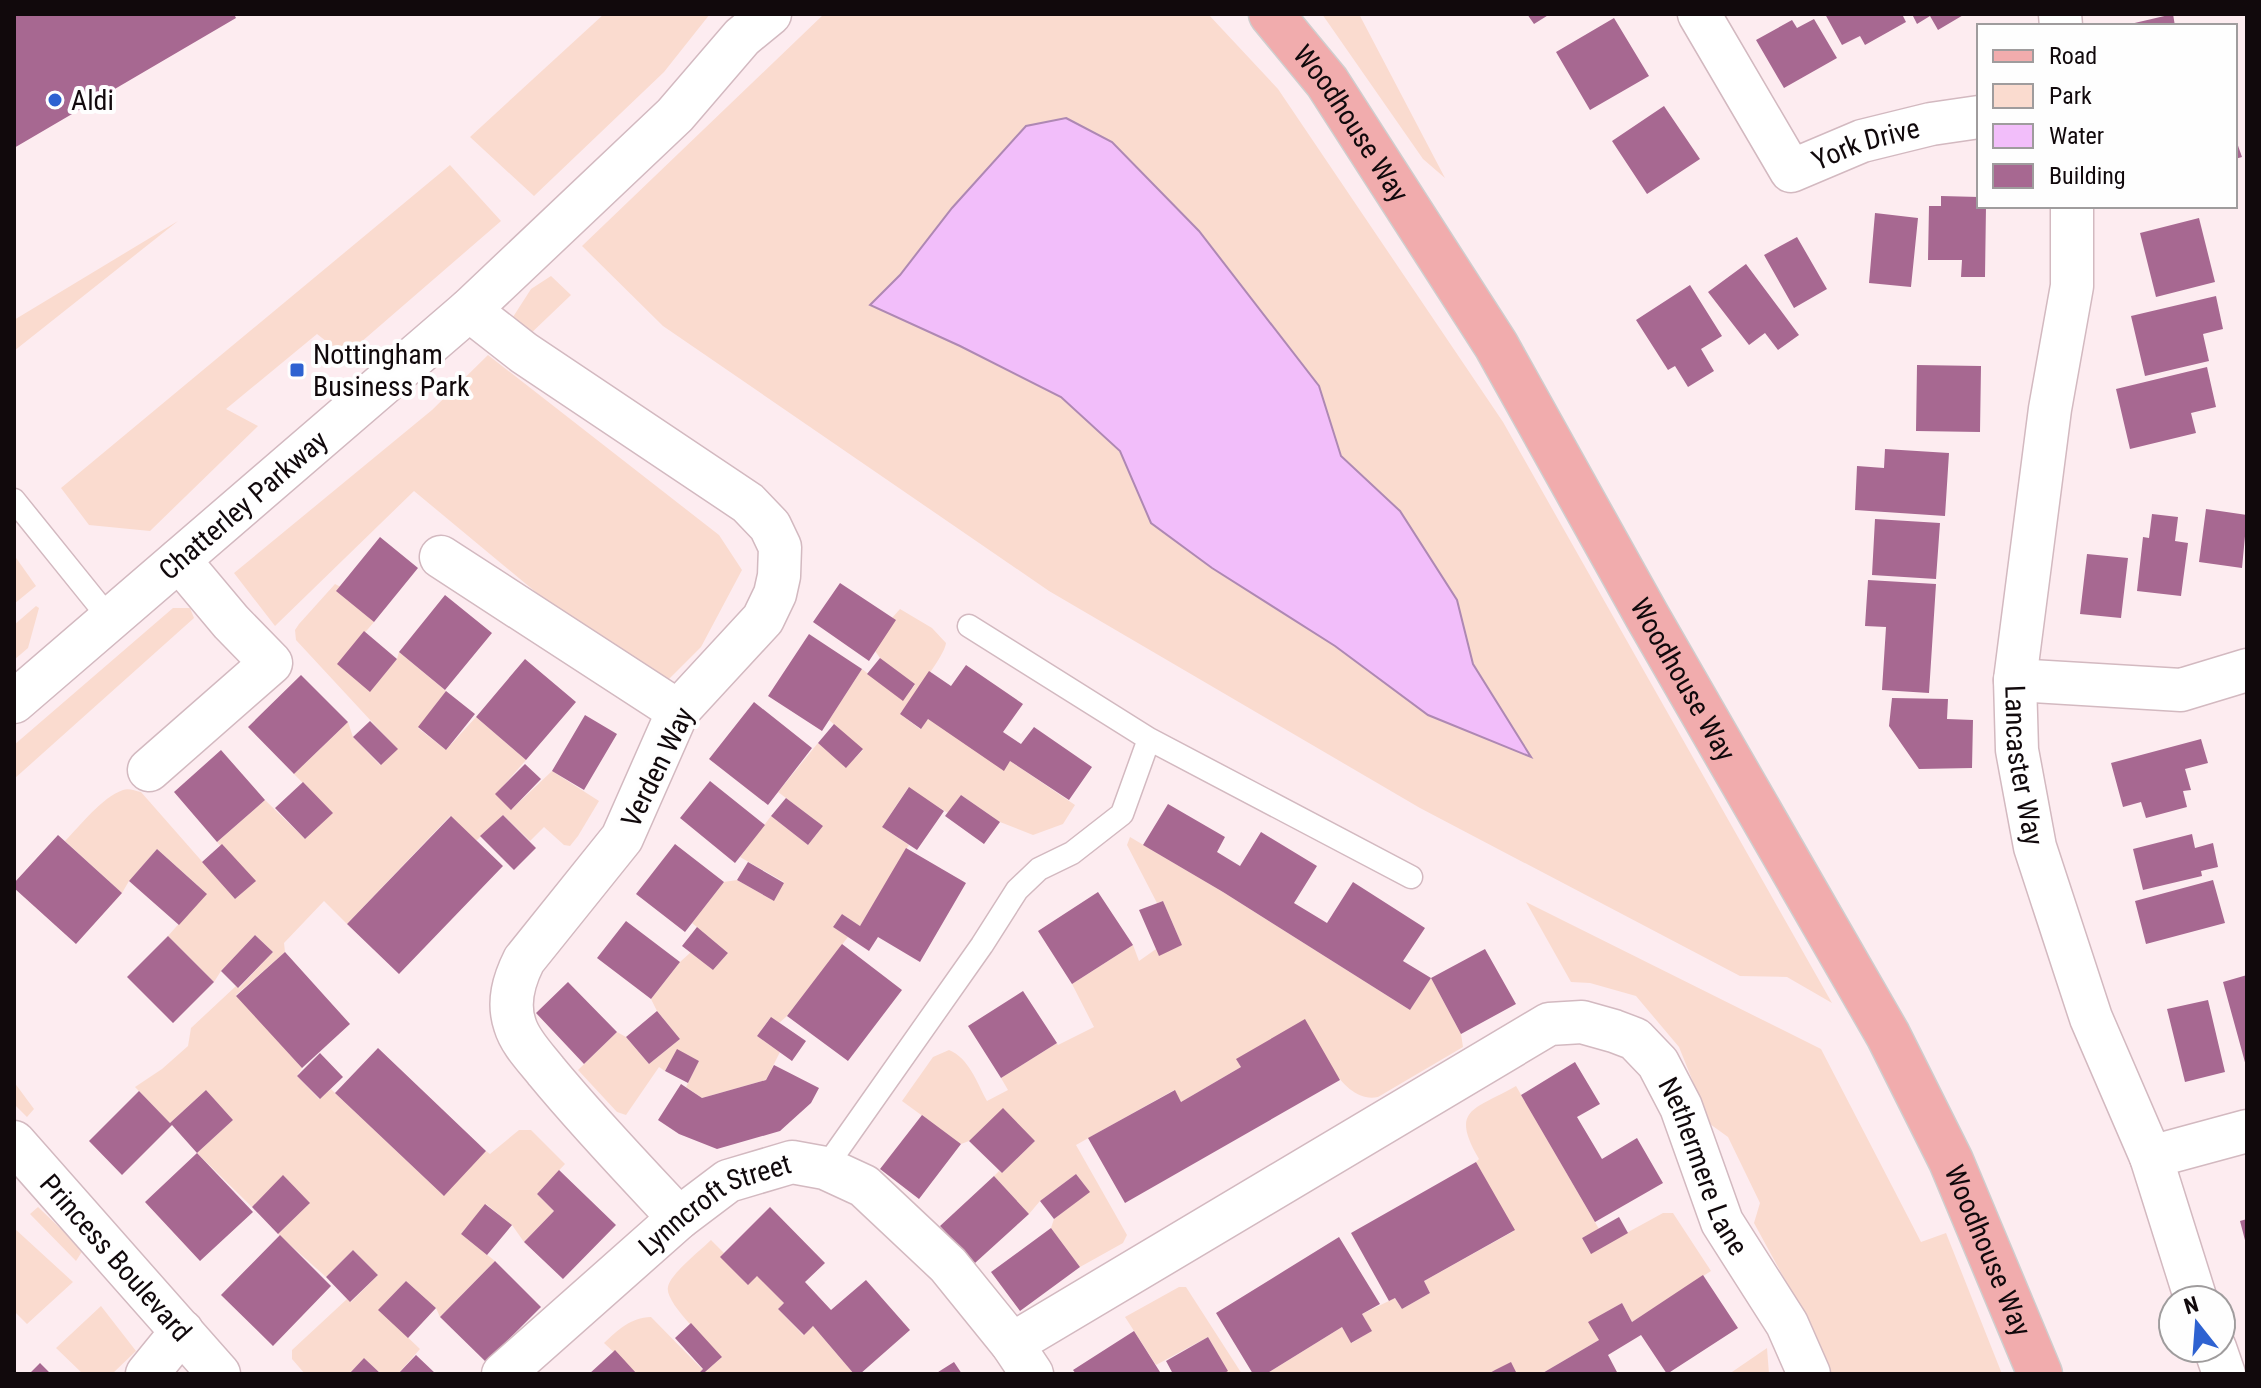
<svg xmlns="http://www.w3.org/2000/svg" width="2261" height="1388" viewBox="0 0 2261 1388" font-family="'Roboto Condensed',sans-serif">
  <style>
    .green { fill: #fadbcf }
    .water { fill: #f2befa; stroke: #ae88b3; stroke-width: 2 }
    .building { fill: #a76891 }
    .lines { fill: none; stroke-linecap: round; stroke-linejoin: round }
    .lane-casing { stroke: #d3b9c0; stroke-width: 25 }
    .street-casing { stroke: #d3b9c0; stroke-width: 45 }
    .primary-casing { stroke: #cfcece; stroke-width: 47 }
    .lane { stroke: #fff; stroke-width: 22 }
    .street { stroke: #fff; stroke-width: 42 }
    .primary { stroke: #f1acad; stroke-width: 44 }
    .poi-dot { fill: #2e62d1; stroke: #fefefe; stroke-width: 3 }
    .labels { text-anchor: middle; stroke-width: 8; stroke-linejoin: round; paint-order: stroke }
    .poi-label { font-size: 28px; fill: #11090c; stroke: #fefefe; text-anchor: start }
    .street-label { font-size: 28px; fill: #11090c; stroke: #fefefe }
  </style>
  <rect width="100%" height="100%" fill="#fdecf0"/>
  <path class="green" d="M604 14H710L664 72 534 196 470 137Z
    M824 14H1208L1278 89 1503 422 1832 1003 1787 977 1740 976 1420 808 1049 591 663 326 582 246Z
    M1322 14H1359L1445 178 1423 159Z
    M450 165 501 221 345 356 317 334 226 409 258 426 150 531 89 525 61 488Z
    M178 221 14 351V320Z
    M551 276 571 295 526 338 513 317 531 289Z
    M488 355 719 535 742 570 701 647 656 692 414 491 275 626 234 573 432 410Z
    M14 555 36 586 14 604Z
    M335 584 341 587 337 591 374 622 338 664 370 691 397 659 399 652 446 691 418 728 446 750 476 717 526 760 496 794 512 809 552 771 599 801 578 836 570 846 564 845 544 827 530 841 503 815 476 841 450 816 347 924 324 901 284 943 285 952 236 995 302 1068 297 1076 319 1099 331 1089 335 1093 443 1195 486 1151 490 1154 519 1130H531L565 1164 537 1194 554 1211 524 1242 512 1225 486 1204 461 1234 495 1261 440 1317 436 1308 406 1281 379 1310 420 1349 398 1374H381L364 1358 349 1374H305L292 1359V1350L347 1299 351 1302 378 1275 353 1250 326 1277 278 1234 310 1203 283 1176 252 1207 197 1153 233 1120 206 1090 170 1123 135 1087 162 1069 188 1046 191 1028 236 986 239 988 273 952 255 935 221 971 214 982 168 936 206 893 157 849 129 881 122 893 65 841C81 825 101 798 123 790 129 788 135 791 141 792L235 899 255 881 217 842 265 800 305 839 332 813 294 774 348 722 353 737 380 765 397 749 296 640 295 630 299 624Z
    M36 606 39 608 28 648 14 660V625Z
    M173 608H190L194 618 14 779V745Z
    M900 609 932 628 946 643C945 656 910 699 900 714L920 729 928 719 1010 761 1075 805 1063 824 1033 835 1000 822 961 795 948 813 908 788 882 827 909 845 860 926 842 914 833 927 848 937 787 1016 779 1023 770 1018 757 1036 780 1052 766 1080 702 1098 686 1087 699 1061 677 1050 665 1071 659 1067 626 1115 617 1112 578 1070 617 1032 626 1037 649 1064 680 1039 657 1011 651 999 680 962 691 952 713 970 728 953 692 923 724 882 737 880 774 901 784 882 740 857 771 816 808 845 823 826 778 792 818 743 846 767 863 750 829 720 862 669 903 700 915 685 880 658 875 651 892 618Z
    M1130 837 1223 892 1410 1010 1431 978 1461 1034 1463 1047 1378 1097C1343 1105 1319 1045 1305 1020L1237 1059 1241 1067 1181 1102 1174 1090 1076 1145 1127 1235 1123 1243 1080 1267 1051 1228 1054 1219 1089 1192 1076 1174 1040 1201 1029 1214 994 1176 999 1171 1002 1173 1035 1141 1003 1109 969 1141 961 1144 902 1101 933 1057 949 1050C969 1058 977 1083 987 1101L1008 1090 1001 1078 1057 1043 1058 1045 1094 1027 1072 984 1133 945 1139 961 1156 949 1159 955 1182 945 1163 901 1157 903 1127 845Z
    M1526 902 1821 1049 1921 1242 1946 1233 2002 1374H1830L1808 1322 1754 1223 1760 1203 1728 1137 1710 1124 1679 1047 1636 996 1590 983 1571 982Z
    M14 1082 34 1109 27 1117 14 1104Z
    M1516 1086 1599 1229 1582 1238 1590 1253 1663 1213H1673L1711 1271 1632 1322 1622 1303 1589 1322 1599 1340 1541 1374H1266L1342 1327 1352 1343 1371 1331 1362 1314 1395 1298 1402 1309 1430 1293 1424 1281 1514 1231 1476 1162 1479 1159C1449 1108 1475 1110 1516 1086Z
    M38 1207 83 1250 76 1261 30 1214Z
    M14 1228 73 1282 27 1324 14 1311Z
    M711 1240 724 1253 721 1257 747 1284 757 1275 784 1303 778 1309 803 1335 813 1326 854 1374H707L705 1372 722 1357C710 1344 664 1303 668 1287 670 1274 701 1250 711 1240Z
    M1179 1287H1186L1242 1374H1223L1227 1371 1208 1337 1156 1365 1125 1317Z
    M101 1306 136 1351 112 1374H83L56 1348Z
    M651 1317 703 1370 698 1374H637L604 1343C619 1329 630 1318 651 1317Z
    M1767 1348 1769 1374H1729Z"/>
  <path class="water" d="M1066 118 1112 142 1199 231 1319 386 1341 456 1400 511 1457 600 1473 664 1531 757 1428 715 1335 646 1212 568 1151 523 1120 451 1061 397 960 346 870 305 900 275 952 208 1026 126Z"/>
  <path class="building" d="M14 14H234L236 18 14 148Z
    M1527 14H1550L1534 24Z
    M1825 14H1902L1906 22 1865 45 1860 36 1842 45Z
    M1912 14H1965L1938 30 1930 16 1917 24Z
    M2173 14 2175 26H2126V25Z
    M1614 18 1649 76 1590 110 1556 52Z
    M1814 19 1837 58 1784 88 1756 40 1792 20 1797 28Z
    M1664 106 1700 159 1647 194 1612 141Z
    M2235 137 2242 157 2235 159Z
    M1941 196 1979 197V206H1986L1985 277H1961L1962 260H1928L1929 206H1941Z
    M1875 213 1918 218 1911 287 1869 283Z
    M2199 218 2215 282 2156 297 2140 233Z
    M1797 237 1827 289 1794 308 1764 255Z
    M1746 264 1799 335 1778 350 1765 333 1749 345 1708 292Z
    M1690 285 1722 336 1701 349 1714 371 1688 387 1675 366 1668 370 1636 320Z
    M2216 296 2223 329 2203 334 2209 361 2145 376 2131 316Z
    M1917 365 1981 366 1980 432 1916 431Z
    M2207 367 2216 407 2191 413 2196 433 2130 449 2116 389Z
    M1885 449 1949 453 1945 516 1855 510 1857 466 1884 468Z
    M2206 509 2247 515 2242 568 2199 562Z
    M2152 514 2178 517 2175 541 2188 543 2181 596 2137 591 2143 537 2149 538Z
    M1875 519 1940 523 1936 579 1872 575Z
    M380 537 418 568 374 622 336 591Z
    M2087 554 2128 558 2121 618 2080 614Z
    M1868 580 1936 584 1929 693 1882 690 1886 627 1865 626Z
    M840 583 896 620 869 661 813 622Z
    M445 595 492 633 445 690 399 652Z
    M364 631 397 659 370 692 337 664Z
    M809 634 862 669 822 731 768 696Z
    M880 658 915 684 903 701 867 674Z
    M525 659 576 702 526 760 476 717Z
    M966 665 1023 704 1003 732 1021 744 1034 727 1092 767 1069 800 1010 761 1004 771 928 719 921 729 900 714 929 671 951 686Z
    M301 675 348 722 294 774 248 727Z
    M446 691 475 714 446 750 418 727Z
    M1892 698 1948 699 1947 719 1973 720 1972 768 1919 769 1889 726Z
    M754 702 812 748 768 805 709 759Z
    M585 715 617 734 584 790 552 771Z
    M370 721 398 749 381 765 353 737Z
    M834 724 863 749 846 768 818 743Z
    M2201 739 2208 763 2185 769 2191 790 2183 791 2187 807 2146 818 2141 802 2123 807 2111 763Z
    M221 750 265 800 217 842 174 792Z
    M525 764 541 779 511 810 495 794Z
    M710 781 765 825 735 863 680 818Z
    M303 782 333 813 305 839 275 808Z
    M909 787 944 811 917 850 882 827Z
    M961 795 1000 822 984 844 945 816Z
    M786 798 823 826 808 845 771 816Z
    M1168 804 1225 837 1217 852 1240 866 1261 832 1317 866 1294 903 1327 923 1353 882 1425 928 1403 961 1431 978 1410 1010 1223 892 1143 845Z
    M503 815 536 848 514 870 480 836Z
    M451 816 503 866 399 974 347 924Z
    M2192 834 2195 848 2213 843 2218 867 2201 871 2202 876 2143 890 2133 849Z
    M58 835 122 893 76 944 14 888V883Z
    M222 844 256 881 235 899 202 862Z
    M675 844 724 882 685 932 636 894Z
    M906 848 966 883 920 962 878 937 869 951 833 927 842 914 860 926Z
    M157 849 207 894 179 925 129 881Z
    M748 862 784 883 774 901 737 880Z
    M2213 880 2225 923 2146 944 2135 901Z
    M1098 892 1133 945 1072 984 1038 931Z
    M1163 901 1182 945 1159 956 1139 910Z
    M626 921 680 962 651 999 597 958Z
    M697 927 728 953 713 970 682 946Z
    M255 935 273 952 238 988 221 971Z
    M168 936 214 982 173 1023 127 977Z
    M842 944 902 990 848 1061 787 1016Z
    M1485 949 1516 1004 1461 1034 1431 978Z
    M285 952 350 1024 302 1068 236 996Z
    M2247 975V1066H2246L2223 982Z
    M568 982 617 1032 584 1064 536 1013Z
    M1023 991 1057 1043 1001 1078 968 1026Z
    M2208 1000 2225 1072 2185 1082 2167 1009Z
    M657 1011 680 1039 649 1064 626 1037Z
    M771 1017 806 1041 792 1061 757 1036Z
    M1305 1019 1340 1080 1125 1203 1088 1138 1175 1090 1181 1102 1241 1067 1236 1059Z
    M378 1048 486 1151 444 1196 335 1093Z
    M677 1049 699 1061 688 1083 665 1071Z
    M320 1053 343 1077 320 1099 297 1076Z
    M1575 1062 1600 1104 1577 1117 1602 1159 1637 1138 1663 1183 1595 1222 1521 1095Z
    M774 1065 819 1088 811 1103 780 1131 717 1149 679 1134 658 1120 681 1084 702 1098 766 1080Z
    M206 1090 233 1120 197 1153 172 1125 122 1175 89 1141 139 1091 170 1123Z
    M1003 1108 1035 1141 1002 1173 969 1141Z
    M922 1115 961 1144 919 1199 880 1169Z
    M197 1153 253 1212 200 1261 145 1202Z
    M1476 1162 1515 1230 1424 1281 1430 1293 1402 1309 1395 1298 1389 1301 1351 1233Z
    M559 1170 616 1225 563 1279 524 1242 554 1211 537 1194Z
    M1076 1174 1090 1192 1054 1219 1040 1201Z
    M283 1175 310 1203 278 1234 252 1207Z
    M994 1176 1029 1214 975 1263 940 1226Z
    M485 1204 512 1225 487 1255 461 1234Z
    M770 1207 825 1263 805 1282 831 1310 866 1280 910 1330 860 1374H854L813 1326 804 1335 778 1309 784 1303 757 1276 748 1285 720 1257Z
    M1619 1217 1628 1233 1591 1254 1582 1238Z
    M2247 1219V1244H2246L2240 1221Z
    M1051 1228 1080 1267 1020 1311 991 1272Z
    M280 1235 331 1286 273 1346 221 1295Z
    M1339 1237 1380 1304 1362 1314 1372 1331 1351 1343 1342 1327 1266 1374H1253L1216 1313Z
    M353 1250 378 1275 350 1302 326 1277Z
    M495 1261 541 1307 486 1362 440 1317Z
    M1703 1275 1738 1328 1667 1374 1641 1335 1608 1355 1618 1374H1541L1599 1340 1588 1322 1622 1303 1632 1322Z
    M406 1281 436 1308 408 1338 378 1310Z
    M691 1323 722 1357 705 1372 707 1374H698L703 1369 675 1338Z
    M1134 1331 1160 1372 1076 1374 1073 1370Z
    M1208 1337 1228 1371 1223 1374H1173L1166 1361Z
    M615 1350 637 1374H589L613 1352Z
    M416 1355 436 1374H398Z
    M364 1358 381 1374H349Z
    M954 1362 962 1374H935Z
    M1511 1362 1517 1374H1488L1495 1370Z
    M40 1363 51 1374H29Z"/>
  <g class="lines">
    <defs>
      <path id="lane" d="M14 500 110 619
        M1149 739 1411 877
        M825 1168 982 945 1017 890 1039 869 1072 853 1122 814 1149 739 969 626"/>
      <g id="street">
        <path id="s1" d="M1699 14 1791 171 1862 141 1931 124 1979 117"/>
        <path d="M2060 14 2061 26"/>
        <path id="s2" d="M2072 206V286L2050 409 2015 680 2017 750 2035 847 2091 1018 2151 1157 2196 1300"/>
        <path d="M469 310 524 353 748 503 770 526 780 547 779 576 775 594 763 619 678 711 622 838 524 960C514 980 507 1002 515 1025 520 1042 535 1057 546 1071 588 1122 634 1170 679 1218"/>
        <path d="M441 557 678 711"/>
        <path d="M2015 680 2181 690 2247 670"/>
        <path id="s3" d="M14 702 469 310 675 115 742 37 770 14"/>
        <path d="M149 770 271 663 231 622 179 560"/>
        <path id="s4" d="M14 1142 219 1374"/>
        <path d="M2151 1157 2247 1131"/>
        <path id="s5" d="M1012 1344 1549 1024 1582 1022 1614 1031 1635 1039 1658 1063 1681 1107 1722 1222 1787 1324 1809 1374"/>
        <path d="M2215 1348 2224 1374"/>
        <path d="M147 1374 182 1331"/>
        <path id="s6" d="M503 1374 679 1218 728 1181 792 1162 825 1168 864 1186 948 1265 1012 1344 1032 1374"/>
      </g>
      <g id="primary">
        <path id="s7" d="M1271 14 1327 82 1496 345 1647 616 1888 1035 1951 1161 2040 1374"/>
      </g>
    </defs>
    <use href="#lane" class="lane-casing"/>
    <use href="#street" class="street-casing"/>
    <use href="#primary" class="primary-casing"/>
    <use href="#lane" class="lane"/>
    <use href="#street" class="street"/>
    <use href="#primary" class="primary"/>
  </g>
  <g class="poi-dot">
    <circle cx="55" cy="100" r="8"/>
    <rect x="289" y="362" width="16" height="16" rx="4"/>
  </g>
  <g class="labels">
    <g class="poi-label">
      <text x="71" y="110">Aldi</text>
      <text x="313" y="364">Nottingham<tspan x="313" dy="32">Business Park</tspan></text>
    </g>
    <g class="street-label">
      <text dy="10" stroke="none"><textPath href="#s7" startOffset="136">Woodhouse Way</textPath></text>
      <text dy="10" stroke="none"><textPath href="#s1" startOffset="262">York Drive</textPath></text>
      <text dy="10" stroke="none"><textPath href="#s3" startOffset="302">Chatterley Parkway</textPath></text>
      <text dy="10" stroke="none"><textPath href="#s7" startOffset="784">Woodhouse Way</textPath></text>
      <text dy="10" stroke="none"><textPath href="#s2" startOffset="564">Lancaster Way</textPath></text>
      <text transform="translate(657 767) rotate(-64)" y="10">Verden Way</text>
      <text dy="10" stroke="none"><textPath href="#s5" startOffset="860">Nethermere Lane</textPath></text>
      <text dy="10" stroke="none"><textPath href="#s6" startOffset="274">Lynncroft Street</textPath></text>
      <text dy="10" stroke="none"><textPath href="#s7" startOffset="1432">Woodhouse Way</textPath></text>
      <text dy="10" stroke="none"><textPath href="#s4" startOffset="154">Princess Boulevard</textPath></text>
    </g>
  </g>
  <rect width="2261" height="1388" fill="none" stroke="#11090c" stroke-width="32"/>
  <rect x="1977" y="24" width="260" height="184" fill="#fefefe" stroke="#9f9c9d" stroke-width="2"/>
  <rect x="1993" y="50" width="40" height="12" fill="#f1acad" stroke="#9f9c9d" stroke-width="2"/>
  <text x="2049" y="64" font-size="24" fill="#11090c">Road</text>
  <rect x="1993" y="84" width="40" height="24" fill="#fadbcf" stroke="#9f9c9d" stroke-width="2"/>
  <text x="2049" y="104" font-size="24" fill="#11090c">Park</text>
  <rect x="1993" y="124" width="40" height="24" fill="#f2befa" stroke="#9f9c9d" stroke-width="2"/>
  <text x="2049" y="144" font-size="24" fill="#11090c">Water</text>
  <rect x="1993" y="164" width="40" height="24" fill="#a76891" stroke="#9f9c9d" stroke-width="2"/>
  <text x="2049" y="184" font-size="24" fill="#11090c">Building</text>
  <g transform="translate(2197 1324) rotate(343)"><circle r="38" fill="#fefefe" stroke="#9f9c9d" stroke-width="2"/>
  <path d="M0-6L14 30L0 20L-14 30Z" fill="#2e62d1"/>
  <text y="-12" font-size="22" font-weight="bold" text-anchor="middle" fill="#11090c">N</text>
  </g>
</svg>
